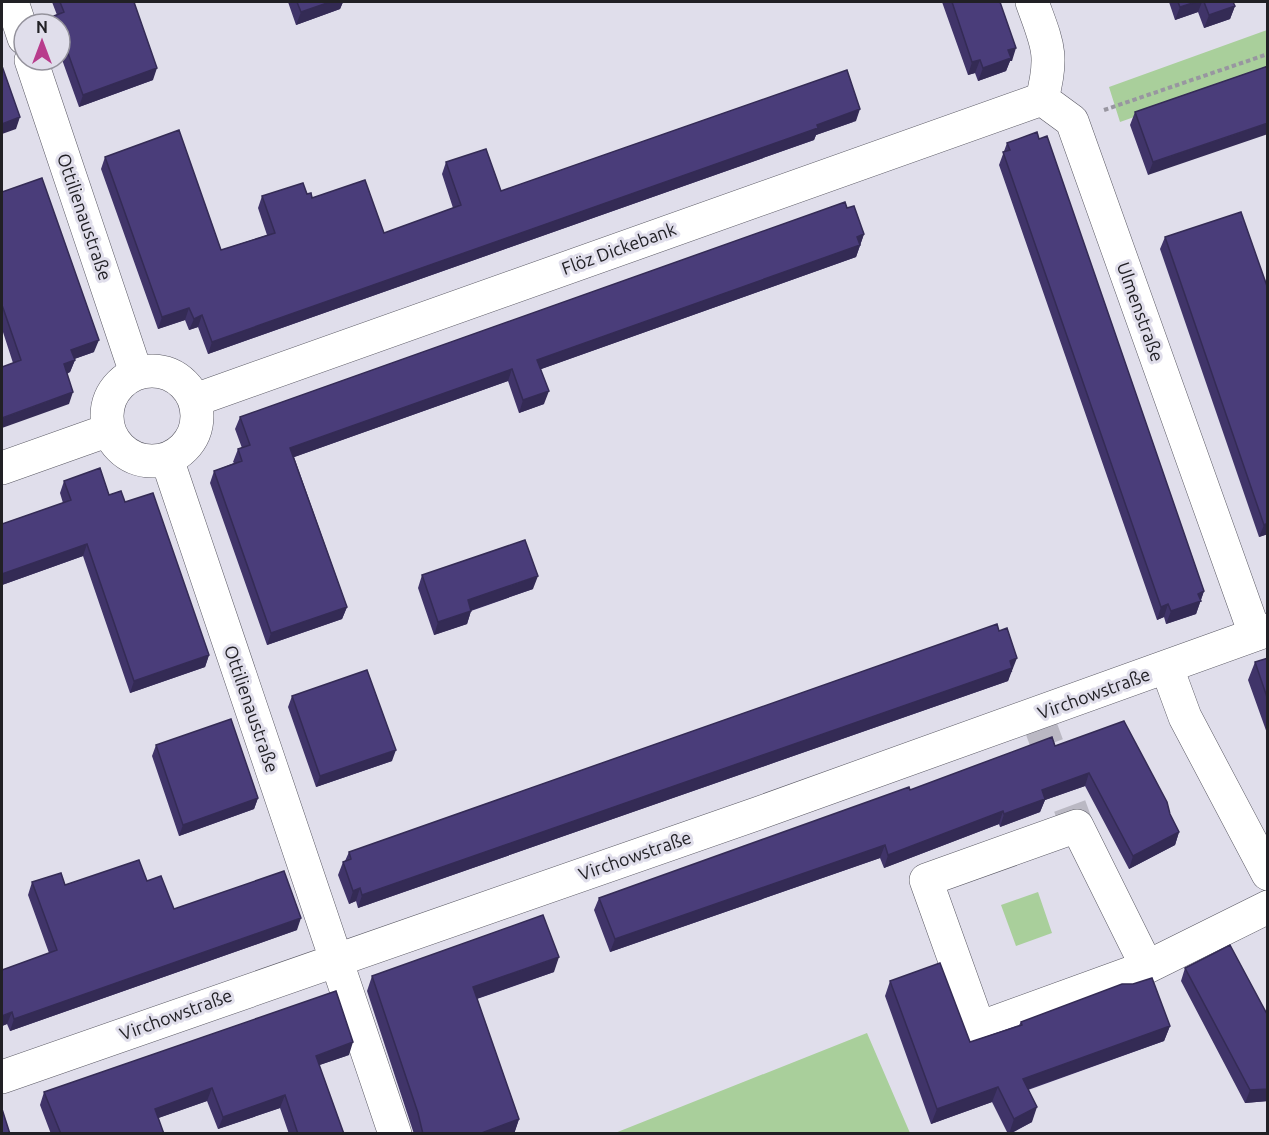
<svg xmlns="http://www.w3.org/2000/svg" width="1269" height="1135" viewBox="0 0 1269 1135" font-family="Ubuntu,sans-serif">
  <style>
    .green { fill: #a9cf9b }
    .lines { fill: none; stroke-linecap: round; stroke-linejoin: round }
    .minor-tunnel { stroke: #bab8c3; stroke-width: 33; stroke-dasharray: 33 16; stroke-linecap: butt }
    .minor-casing { stroke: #595863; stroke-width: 34 }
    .path { stroke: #9896a0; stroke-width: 4; stroke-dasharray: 4.5 3; stroke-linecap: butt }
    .minor { stroke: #fff; stroke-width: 33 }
    .wall { fill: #403469 }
    .shaded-wall { fill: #342b55 }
    .building { fill: #4a3d7a; stroke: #342b55; stroke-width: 1.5 }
    .labels { text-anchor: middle; stroke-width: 6; stroke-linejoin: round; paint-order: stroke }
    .street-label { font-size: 18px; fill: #212025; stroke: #e0deeb }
  </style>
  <rect width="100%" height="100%" fill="#e0deeb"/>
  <path class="green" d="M1267 30V70L1120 122 1109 87Z
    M1038 892 1052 933 1016 946 1001 905Z
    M867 1033 910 1133H615Z"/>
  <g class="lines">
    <path class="minor-tunnel" d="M1036 714 1077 826"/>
    <defs>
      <path id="minor" d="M12 2 24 38
        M1032 2C1047 44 1054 53 1042 99L1072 121 1255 634
        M31 60 136 373
        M107 416a45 45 0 1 1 90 0a45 45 0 1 1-90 0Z
        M195 400 1042 99
        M167 459 395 1134
        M2 468 109 430
        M1167 668 1185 717 1268 874
        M1147 967 1077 826 926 880 979 1028 1147 967 1268 907
        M2 1077 759 813 1268 630"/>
    </defs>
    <use href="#minor" class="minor-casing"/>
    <path class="path" d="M1104 110 1268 54"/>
    <use href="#minor" class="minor"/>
  </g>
  <path class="wall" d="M52 2H134L153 80 79 107 60 54V24H51L54 16 57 15Z
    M288 2H343L340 9 296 25Z
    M942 2H1000L1012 61H1010L1006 71 978 81 975 73 968 75Z
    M1169 2H1233L1235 6 1230 19 1204 28 1198 12 1175 20Z
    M1268 66 1148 175 1130 125 1135 112Z
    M856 121 816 135 814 140 208 354 198 327 189 330 185 320 158 329 101 169 105 157 221 250 267 235 258 208 262 196 307 194 384 233 453 208 442 174 446 162 501 191Z
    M1039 139 1204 591 1196 614 1166 624 1164 617 1157 620 999 165 1007 143Z
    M2 192 94 352 74 359 75 360 70 372 67 374 69 404 13 363 2 329Z
    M847 208 864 234 856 257 541 369 544 404 519 413 508 381 294 457 347 607 342 619 267 645 210 483 214 471 234 463 233 462 238 449 242 448 235 429 240 417Z
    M1165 237 1268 534 1259 537 1160 249Z
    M64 481 109 495 125 502 209 655 205 667 130 693 83 556 2 585V524L63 503 60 493Z
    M422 575 533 589 471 611 467 624 434 635 418 588Z
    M1268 658V736L1248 680 1255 662Z
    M1011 671 1008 681 358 908 356 901 349 904 338 875 343 862 345 861 349 852 1013 671Z
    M292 696 392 761 316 787 288 707Z
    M156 745 258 798 254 809 179 836 152 756Z
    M1055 746 1170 814 1179 832 1175 845 1129 869 1085 786 1045 800 1040 812 1000 827 999 824 884 868 880 858 610 952 594 910 599 898 910 790Z
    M147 881 174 909 297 930 10 1031 7 1024 2 1026 49 953 28 895 32 882 65 885Z
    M1185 968 1268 1101 1245 1103 1181 981Z
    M554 972 477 999 519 1119 514 1134H414L367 991 372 976Z
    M890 981 970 1042 1019 1025 1021 1022 1170 1026 1164 1041 1028 1090 1032 1122 1010 1134H1008L992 1102 931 1124 885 996Z
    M349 1055 319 1065 344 1134H289L280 1108 218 1129 207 1101 158 1118 164 1134H51L40 1105 44 1092Z"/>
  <path class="shaded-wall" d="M330 2H343L340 9 296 25 301 12Z
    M1196 2H1202L1198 12 1175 20 1180 7Z
    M1235 6 1230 19 1204 28 1209 15Z
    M1016 48 1012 61H1010L1006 71 978 81 983 68 1008 50Z
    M980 60 975 73 968 75 972 62Z
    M157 68 153 80 79 107 83 95Z
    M860 109 856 121 816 135 814 140 208 354 212 342Z
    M20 117 16 129 2 134V124Z
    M1268 123V134L1148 175 1153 162Z
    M864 234 856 257 533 372 537 360Z
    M189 308 185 320 158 329 162 317Z
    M202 315 198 327 189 330 194 319Z
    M99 340 94 352 66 362 71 350Z
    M75 360 70 372 59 376 64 364Z
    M512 369 508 381 286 460 290 448Z
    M549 391 544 404 519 413 523 400Z
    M73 392 69 404 2 428V418Z
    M1268 523V534L1259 537 1264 525Z
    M87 544 83 556 2 585V574Z
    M538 576 533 589 463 613 468 600Z
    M1204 591 1196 614 1166 624 1171 611 1198 594Z
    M1168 604 1164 617 1157 620 1161 607Z
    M347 607 342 619 267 645 271 633Z
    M471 611 467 624 434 635 438 622Z
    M209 655 205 667 130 693 134 681Z
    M1017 658 1008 681 358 908 362 895Z
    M396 750 392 761 316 787 320 776Z
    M1089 773 1085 786 1045 800 1040 812 1000 827 1004 814 1042 790Z
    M258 798 254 809 179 836 183 825Z
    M1003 811 999 824 884 868 888 855Z
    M1179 832 1175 845 1129 869 1133 856Z
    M885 845 880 858 610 952 615 939Z
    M360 888 356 901 349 904 353 891Z
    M301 918 297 930 10 1031 14 1019Z
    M559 957 554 972 467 1002 473 987Z
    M12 1012 7 1024 2 1026V1016Z
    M1170 1026 1164 1041 1017 1093 1023 1079Z
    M353 1042 349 1055 311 1068 316 1056Z
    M998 1087 992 1102 931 1124 937 1109Z
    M212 1088 207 1101 150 1121 155 1109Z
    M1268 1089V1101L1245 1103 1250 1090Z
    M285 1095 280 1108 218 1129 223 1117Z
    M1037 1107 1032 1122 1009 1134 1014 1119Z
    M519 1119 514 1134H479Z"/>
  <path class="building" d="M60 2H134L157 68 83 95 60 31V24H57L54 16 64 12Z
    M297 2H330L301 12Z
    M952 2H1000L1016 48 1008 50 1011 58 983 68 980 60 972 62Z
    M1178 2H1196L1180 7Z
    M1204 2H1233L1235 6 1209 15Z
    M2 66 20 117 2 124Z
    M1268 66V123L1153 162 1135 112Z
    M847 70 860 109 817 125 818 128 212 342 202 315 194 319 189 308 162 317 105 157 179 130 221 250 275 233 262 196 303 183 307 194 311 193 312 198 365 180 384 233 461 205 446 162 486 149 501 191Z
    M1037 132 1039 139 1047 136 1204 591 1198 594 1201 601 1171 611 1168 604 1161 607 1003 152 1010 150 1007 143Z
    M42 178 99 340 71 350 75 360 64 364 73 392 2 418V367L21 360 2 305V192Z
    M845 202 847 208 854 206 864 234 857 237 860 245 537 360 549 391 523 400 512 369 290 448 347 607 271 633 214 471 242 461 238 449 250 445 240 417Z
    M1241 212 1268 289V523L1264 525 1165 237Z
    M100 468 109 495 121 491 125 502 153 493 209 655 134 681 87 544 2 574V524L71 500 64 481Z
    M525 540 538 576 468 600 471 611 438 622 422 575Z
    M997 624 999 631 1007 628 1017 658 1010 661 1012 668 362 895 360 888 353 891 343 862 351 859 349 852Z
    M1268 658V700L1255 662Z
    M367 670 396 750 320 776 292 696Z
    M231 719 258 798 183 825 156 745Z
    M1124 721 1167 802 1170 814 1179 832 1133 856 1089 773 1042 790 1045 799 1004 814 1003 811 888 855 885 845 615 939 599 898 909 787 910 790 1052 737 1055 746Z
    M139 860 147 881 161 876 174 909 284 871 301 918 14 1019 12 1012 2 1016V970L57 950 32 882 61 873 65 885Z
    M543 915 559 957 473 987 519 1119 479 1134H423L418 1113 372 976Z
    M1230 945 1268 1016V1089L1250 1090 1185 968Z
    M940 963 970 1042 1022 1025 1021 1022 1122 984H1133L1152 978 1170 1026 1023 1079 1037 1107 1014 1119 998 1087 937 1109 890 981Z
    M336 991 353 1042 316 1056 344 1134H298L285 1095 223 1117 212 1088 155 1109 164 1134H61L44 1092Z
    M2 1109 10 1134H2Z"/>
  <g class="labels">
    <g class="street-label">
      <text transform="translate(84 217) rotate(71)" y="6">Ottilienaustraße</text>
      <text transform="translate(619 249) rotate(-20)" y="6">Flöz Dickebank</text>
      <text transform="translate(1140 312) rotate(70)" y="6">Ulmenstraße</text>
      <text transform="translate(1094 694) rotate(-20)" y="6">Virchowstraße</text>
      <text transform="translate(251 709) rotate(71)" y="6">Ottilienaustraße</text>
      <text transform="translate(635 856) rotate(-19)" y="6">Virchowstraße</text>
      <text transform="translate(176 1015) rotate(-20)" y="6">Virchowstraße</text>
    </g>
  </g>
  <rect width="1269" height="1135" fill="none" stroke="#212025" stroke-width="6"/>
  <g transform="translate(42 42)"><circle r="28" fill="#e0deeb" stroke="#94929c" stroke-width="1.5"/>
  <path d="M0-4.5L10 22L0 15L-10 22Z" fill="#b83c8c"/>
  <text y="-9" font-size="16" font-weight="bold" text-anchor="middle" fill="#212025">N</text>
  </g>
</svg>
